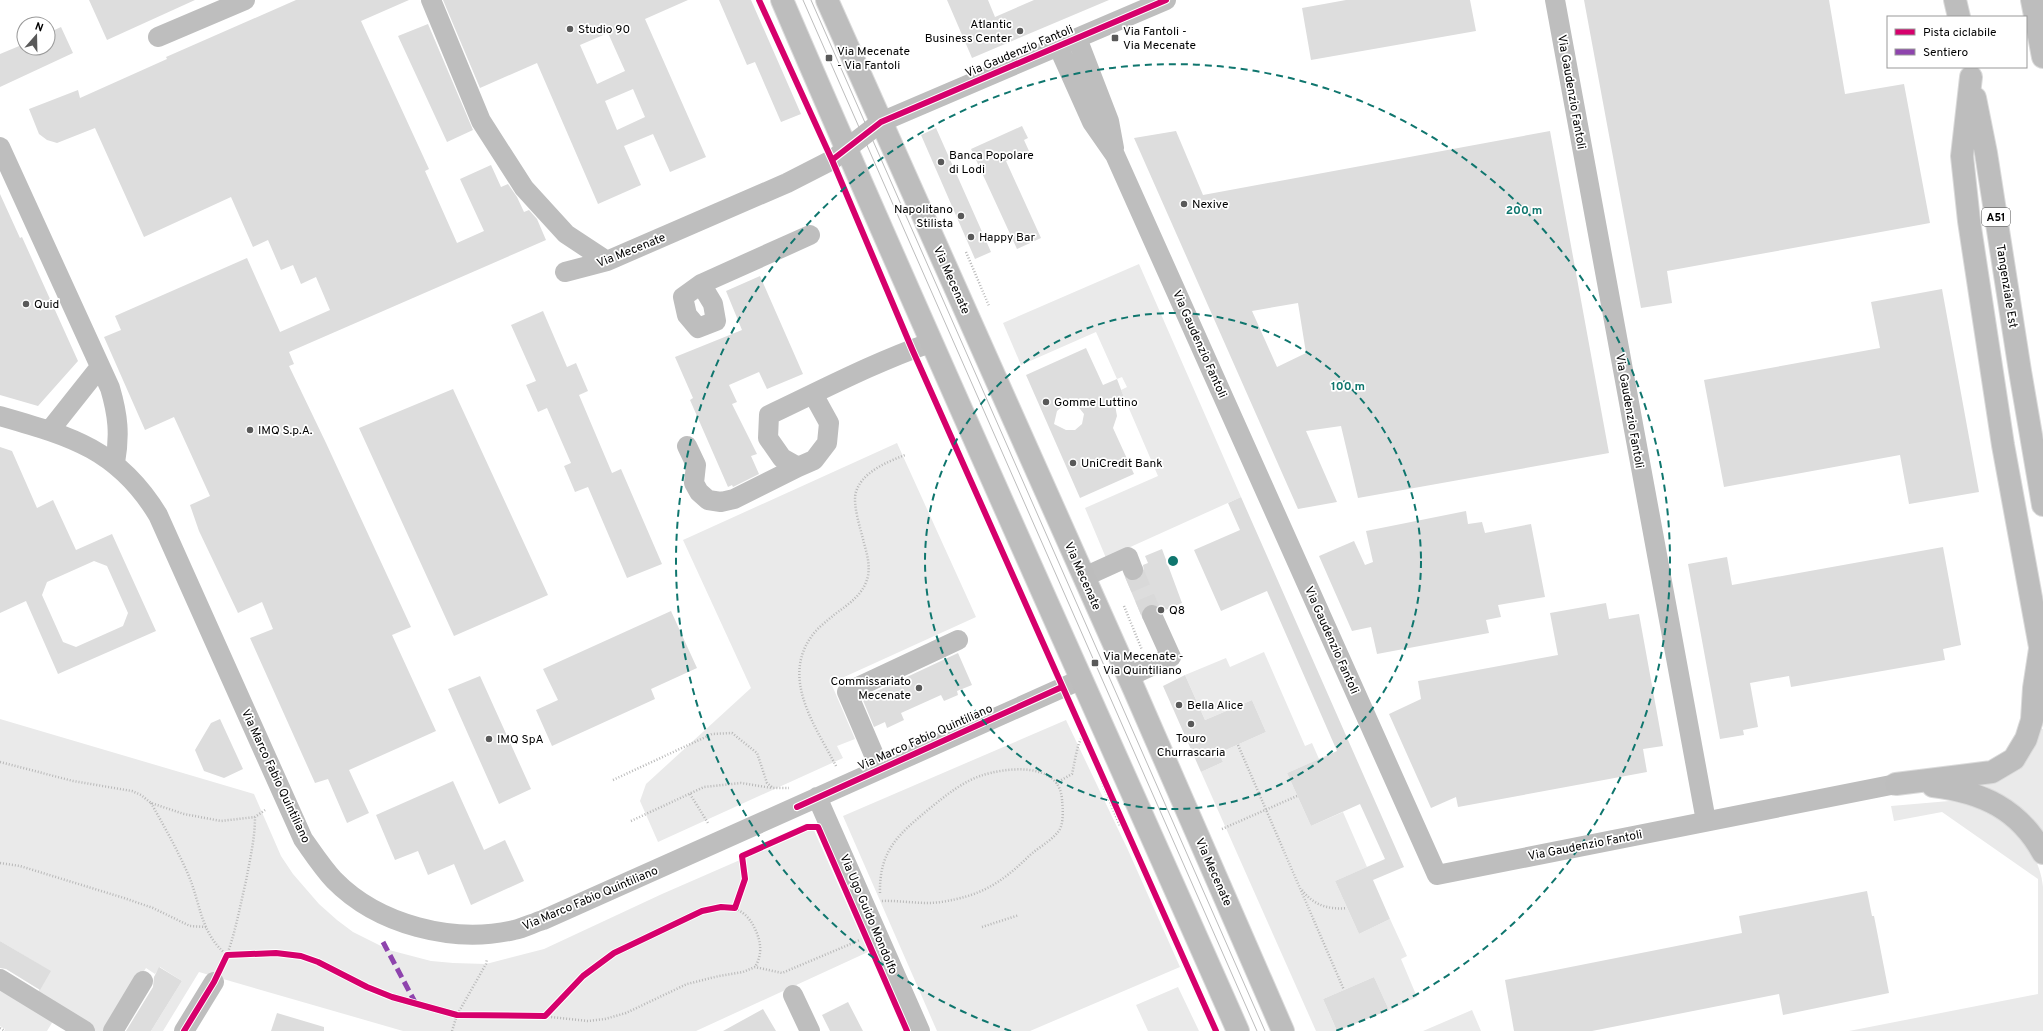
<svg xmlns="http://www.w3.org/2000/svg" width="2043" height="1031" viewBox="0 0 2043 1031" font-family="Overpass,sans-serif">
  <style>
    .green { fill: #eaeaea }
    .building { fill: #ddd; fill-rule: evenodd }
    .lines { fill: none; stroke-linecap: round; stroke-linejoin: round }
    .minor-tunnel { stroke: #d9d9d9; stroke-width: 20; stroke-dasharray: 20 10; stroke-linecap: butt }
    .major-casing { stroke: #dbdbdb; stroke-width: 24 }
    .highway-casing { stroke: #dbdbdb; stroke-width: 24 }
    .path { stroke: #b8b8b8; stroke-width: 2.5; stroke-dasharray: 1 2; stroke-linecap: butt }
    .minor { stroke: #bebebe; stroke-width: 20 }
    .major { stroke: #bdbdbd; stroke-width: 22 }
    .highway { stroke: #bdbdbd; stroke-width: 22 }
    .tram { stroke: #bdbdbd; stroke-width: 1 }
    .quiet { stroke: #8e44ad; stroke-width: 5; stroke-dasharray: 10 5; stroke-linecap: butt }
    .cycleway-casing { stroke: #fff; stroke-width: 8 }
    .cycleway { stroke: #d6006c; stroke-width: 6 }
    .ring { fill: none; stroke: #0f766e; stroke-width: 2; stroke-dasharray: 7 5 }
    .poi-dot { fill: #595959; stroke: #fff; stroke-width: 1.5 }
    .labels { text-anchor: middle; stroke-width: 3.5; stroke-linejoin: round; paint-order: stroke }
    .shield { fill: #fff; stroke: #4c4c4c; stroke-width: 1 }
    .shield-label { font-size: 11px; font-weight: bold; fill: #000 }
    .poi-label { font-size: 12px; fill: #000; stroke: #fff; text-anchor: start }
    .street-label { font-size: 12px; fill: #000; stroke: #fff }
    .centre { fill: #0f766e; stroke: #fff; stroke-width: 2 }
    .ring-label { font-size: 12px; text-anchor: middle; font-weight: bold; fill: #0f766e; stroke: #fff; stroke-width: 3.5; stroke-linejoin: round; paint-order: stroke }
  </style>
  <rect width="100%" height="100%" fill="#fff"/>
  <path class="green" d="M1139 264 1241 497 1106 558 1085 508 1158 476 1121 390 1127 387 1122 377 1117 379 1096 332 1021 365 1003 323Z
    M897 443 976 617 831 683 855 739 837 746 843 758 658 842 640 801 646 784 751 688 683 540Z
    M1264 652 1305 746 1312 743 1319 759 1287 773 1311 826 1343 812 1367 867 1335 881 1359 934 1390 919 1407 956 1401 959 1417 997 1389 1010 1374 977 1323 999 1337 1031H1316L1201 772 1223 762 1219 753 1266 732 1252 700 1205 720 1185 675 1226 658 1230 667Z
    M0 719 254 794 281 856 293 874 319 904 337 920 353 932 389 950 431 961 453 963 486 964 544 949 662 894 813 828 868 952 696 1031H403L199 972 163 1031H151L182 981 160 967 155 974 146 968 107 1031H90L35 997 50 971 0 941Z
    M1066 720 1128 850 1180 967 1030 1031H937L843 816Z
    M2039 728 2043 729V833C2028 809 2008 797 1983 785V782L2028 757 2033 750Z
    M1961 800C2000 811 2039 844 2043 887V1031H1849L2038 994V879L1942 812 1894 821 1891 806Z
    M0 984 55 1018 47 1031H4L5 1029 0 1026Z
    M1178 987 1199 1031H1148L1136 1005Z
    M1472 1010 1481 1031H1423Z"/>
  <path class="building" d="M89 0H195L107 40Z
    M296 0H409L361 21 429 169 425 171 457 243 484 231 460 179 491 165 501 187 508 184 517 197 524 212 529 210 537 219 546 240 289 352 294 364 289 366 326 443 411 627 392 635 436 731 349 770 369 813 347 823 328 779 315 783 250 638 273 629 262 602 238 613 199 531 190 505 210 496 174 417 145 430 104 337 121 330 115 316 247 258 280 332 330 310 316 277 301 284 293 265 281 270 268 240 253 247 231 197 144 237 95 128 57 143 47 140 39 134 29 109 78 90 80 98 167 59 166 57Z
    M443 0H688L645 19 706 157 670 172 653 134 624 146 641 185 598 204 537 63 480 88ZM608 33 625 71 597 84 580 45ZM633 89 645 117 617 130 605 101Z
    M719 0H751L801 114 781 122 755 62 747 65Z
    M947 0H988L995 17 1034 0H1109L972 58Z
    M1346 0H1470L1476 31 1311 60 1302 8Z
    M1584 0H1829L1845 94 1904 84 1930 223 1667 271 1672 303 1641 308Z
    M428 24 473 130 447 142 398 36Z
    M61 27 73 53 0 87V54L24 44V48H48V33Z
    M1022 126 1028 138 1024 140 1029 151 1006 161 1041 238 1017 249 971 149Z
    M936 128 991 252 975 259 921 135Z
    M1176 131 1203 195 1550 131 1609 453 1358 498 1341 426 1306 431 1337 502 1298 509 1134 138ZM1298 303 1306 353 1277 367 1252 311Z
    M0 194 20 238 22 237 78 361 38 406 0 395Z
    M760 276 803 374 767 389 759 372 729 385 737 402 732 404 757 454 751 456 759 474 733 487 732 485 728 487 690 400 693 398 675 357 742 330 726 291Z
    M1942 289 1979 492 1909 504 1900 455 1724 487 1704 380 1880 348 1871 302Z
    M543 311 567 367 576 363 588 391 579 395 612 473 621 469 662 564 627 578 588 487 575 492 564 466 571 463 547 408 538 412 526 385 536 381 511 325Z
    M1086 348 1103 385 1117 379 1125 400 1115 405 1117 416 1113 428 1134 474 1080 498 1026 375ZM1067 403 1076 404 1084 414 1082 424 1075 430H1066L1054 424 1057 411Z
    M453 389 548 595 454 636 359 428Z
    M0 447 12 451 37 508 53 500 76 550 112 534 156 631 58 674 26 601 0 613ZM94 561 107 566 128 613 123 626 76 647 63 642 42 595 47 582Z
    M1241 497 1404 867 1373 880 1390 919 1359 934 1335 881 1385 859 1360 804 1311 826 1287 773 1337 751 1267 591 1221 611 1194 550 1240 530 1228 503Z
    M1466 511 1468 524 1482 522 1485 533 1531 524 1545 597 1498 605 1501 617 1486 620 1489 633 1377 654 1371 627 1352 631 1319 556 1354 541 1365 565 1373 562 1366 531Z
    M1943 547 1961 645 1943 649 1945 660 1791 687 1789 676 1750 683 1758 727 1743 730 1744 735 1720 739 1688 564 1727 557 1732 585Z
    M1162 549 1182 603 1163 611 1158 605 1148 604 1142 609 1141 615 1125 577 1132 581 1142 578 1144 571 1143 565 1148 563 1145 556Z
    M1606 603 1609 619 1639 614 1663 746 1643 749 1647 772 1458 807 1456 797 1431 808 1389 714 1421 699 1418 681 1558 655 1550 613Z
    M671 611 697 668 651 689 655 699 552 746 536 710 558 700 543 669Z
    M958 653 972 685 957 691 958 695 944 701 941 695 901 713 904 720 887 728 885 722 874 727 862 698Z
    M1185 675 1205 720 1252 700 1266 732 1219 753 1223 762 1201 772 1163 686Z
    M480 676 531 789 499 804 448 689Z
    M220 719 243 769 224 778 204 771 195 750 211 723Z
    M453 781 484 850 505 840 524 881 471 905 454 864 428 875 418 851 395 860 376 815Z
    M1867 891 1872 916H1874L1889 993 1783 1015 1779 994 1592 1031H1514L1505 980 1742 933 1739 916Z
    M0 941 51 971 40 990 6 969 0 968Z
    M159 967 182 981 151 1031H126L153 987 154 977Z
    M1374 977 1389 1010 1337 1031 1323 999Z
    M848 1002 863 1031H830L822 1015Z
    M763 1009 776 1031H723Z
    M277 1013 324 1027V1031H271Z"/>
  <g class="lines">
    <path class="minor-tunnel" d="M1133 570 1152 615"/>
    <defs>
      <path id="major" d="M782 0C930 345 1086 687 1238 1031
        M827 0 1134 689 1283 1031"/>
      <path id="highway" d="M1955 0 1959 17
        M2032 0 2043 57
        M1971 77 1962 156 1969 221 2003 445 2043 663
        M1975 98 1986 153 2020 371 2043 505
        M1896 784 1992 772 2014 759 2026 739 2032 720 2034 688 2040 649
        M1933 786C1982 792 2019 809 2043 853"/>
    </defs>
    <use href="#major" class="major-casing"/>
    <use href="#highway" class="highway-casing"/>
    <path class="path" d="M966 252 989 306
      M1124 606 1142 650
      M1238 745 1344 990
      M0 762 73 781 132 791 141 795 151 803 184 814 221 821 255 817
      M836 766C816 727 781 680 811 637 817 628 827 621 835 614 849 604 864 594 868 576 870 564 867 554 864 543 861 530 852 504 856 492 862 472 887 462 905 455
      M613 780 712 734 732 733 757 753 767 783 773 788H789
      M1101 780 1120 826
      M1056 783 1072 774C1074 766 1077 745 1081 739
      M690 794 708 823
      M151 803C164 826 177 849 188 874 201 904 200 933 227 955 236 930 240 906 246 881 250 859 255 838 255 817L265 810
      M631 821 704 787 741 783 772 788
      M1222 829 1297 796
      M0 863 20 866 124 898 153 908 190 926 206 927
      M1302 890C1313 905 1329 910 1347 908
      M880 893C879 850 899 834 929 809 945 796 961 783 980 776 1006 767 1060 761 1062 800 1063 809 1064 825 1058 832 1050 842 1037 848 1028 857 1000 884 980 896 941 902 922 905 901 900 881 901
      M735 908 745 879 742 856
      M982 927 1019 915
      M222 966 227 955 276 953 301 956 318 962 367 987 392 997 457 1015H532L588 1021 605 1019 626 1013 687 984 719 976 743 972 755 967 782 973 860 940
      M545 1016C558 1003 570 988 583 976 608 954 639 941 669 927 685 919 702 908 720 907 735 905 748 914 754 927 761 940 763 954 755 967
      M0 1028 5 1031
      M452 1031 457 1015 486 964 487 959"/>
    <path class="minor" d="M431 0 481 121 524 188 566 234 607 261
      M1555 0 1706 821
      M158 37 245 0
      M1077 38 1109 121 1114 148
      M1058 46 1092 122 1115 155 1437 875 1896 784
      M0 147 110 388C118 415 120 435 115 463
      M565 272 607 261 787 183 832 160 881 122 1166 0
      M701 284 713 304 716 321 698 328 687 315 683 297 701 284 810 235
      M813 394 829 423 827 443 814 460 798 467 782 458 768 438 769 415C822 390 875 362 930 343
      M0 416C70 436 118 449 158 515L303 839C313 853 322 867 334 880 378 925 453 944 514 930 524 928 533 923 543 920L1082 679
      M50 430 100 367
      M687 446 696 465 694 483 699 492 708 500 721 502 734 499 798 467
      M1084 577 1128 557 1133 570
      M1128 677 1171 657 1152 615
      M880 769 847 692 958 640
      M817 797 920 1031
      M0 979 85 1031
      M793 995 810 1031
      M113 1031 143 981
      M184 1031 214 982"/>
    <use href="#major" class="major"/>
    <use href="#highway" class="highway"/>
    <path class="tram" d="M803 0 1257 1031
      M811 0 1265 1031"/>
    <path class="quiet" d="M383 942 416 1004"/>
    <defs>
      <path id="cycleway" d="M759 0 832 160 912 349 1216 1031
        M832 160 881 122 1166 0
        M797 807 1062 687
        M184 1031 214 982 227 955 276 953 301 956 318 962 367 987 392 997 457 1015 545 1016 583 976 614 953 702 911 721 907 735 908 745 879 742 856 807 827H818L907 1031"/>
    </defs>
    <use href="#cycleway" class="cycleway-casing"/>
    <use href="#cycleway" class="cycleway"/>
  </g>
  <g class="ring">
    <circle cx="1173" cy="561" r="248"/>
    <path d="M1011 1031A497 497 0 1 1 1335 1031"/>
  </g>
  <g class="poi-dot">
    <circle cx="570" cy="29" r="4"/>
    <circle cx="1020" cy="31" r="4"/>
    <rect x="1111" y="34" width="8" height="8" rx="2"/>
    <rect x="825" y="54" width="8" height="8" rx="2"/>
    <circle cx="941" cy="162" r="4"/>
    <circle cx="1184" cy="204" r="4"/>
    <circle cx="961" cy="216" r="4"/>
    <circle cx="971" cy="237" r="4"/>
    <circle cx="26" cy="304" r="4"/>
    <circle cx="1046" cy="402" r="4"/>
    <circle cx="250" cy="430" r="4"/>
    <circle cx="1073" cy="463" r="4"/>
    <circle cx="1161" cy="610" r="4"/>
    <rect x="1091" y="659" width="8" height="8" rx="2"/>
    <circle cx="919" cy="688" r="4"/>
    <circle cx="1179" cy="705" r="4"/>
    <circle cx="1191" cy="724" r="4"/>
    <circle cx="489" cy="739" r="4"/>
  </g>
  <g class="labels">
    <rect class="shield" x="1982" y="208" width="28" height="18" rx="3"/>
    <g class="shield-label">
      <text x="1996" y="221">A51</text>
    </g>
    <g class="poi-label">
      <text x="1012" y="28" text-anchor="end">Atlantic<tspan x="1012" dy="14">Business Center</tspan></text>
      <text x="578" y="33">Studio 90</text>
      <text x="1123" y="35">Via Fantoli -<tspan x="1123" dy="14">Via Mecenate</tspan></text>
      <text x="837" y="55">Via Mecenate<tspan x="837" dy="14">- Via Fantoli</tspan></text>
      <text x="949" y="159">Banca Popolare<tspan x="949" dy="14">di Lodi</tspan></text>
      <text x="1192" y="208">Nexive</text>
      <text x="953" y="213" text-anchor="end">Napolitano<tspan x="953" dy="14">Stilista</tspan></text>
      <text x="979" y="241">Happy Bar</text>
      <text x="34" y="308">Quid</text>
      <text x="1054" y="406">Gomme Luttino</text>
      <text x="258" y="434">IMQ S.p.A.</text>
      <text x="1081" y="467">UniCredit Bank</text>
      <text x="1169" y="614">Q8</text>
      <text x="1103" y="660">Via Mecenate -<tspan x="1103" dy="14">Via Quintiliano</tspan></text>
      <text x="911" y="685" text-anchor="end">Commissariato<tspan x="911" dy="14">Mecenate</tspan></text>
      <text x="1187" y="709">Bella Alice</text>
      <text x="1191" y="742" text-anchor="middle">Touro<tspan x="1191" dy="14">Churrascaria</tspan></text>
      <text x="497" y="743">IMQ SpA</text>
    </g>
    <g class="street-label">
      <text transform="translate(1019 51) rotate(-23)" y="4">Via Gaudenzio Fantoli</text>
      <text transform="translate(1572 92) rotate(80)" y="4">Via Gaudenzio Fantoli</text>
      <text transform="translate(631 250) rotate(-22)" y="4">Via Mecenate</text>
      <text transform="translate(952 280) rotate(66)" y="4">Via Mecenate</text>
      <text transform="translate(2007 286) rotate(81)" y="4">Tangenziale Est</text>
      <text transform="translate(1200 344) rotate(66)" y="4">Via Gaudenzio Fantoli</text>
      <text transform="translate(1630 411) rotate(80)" y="4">Via Gaudenzio Fantoli</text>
      <text transform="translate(1083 576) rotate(66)" y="4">Via Mecenate</text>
      <text transform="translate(1332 640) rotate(66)" y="4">Via Gaudenzio Fantoli</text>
      <text transform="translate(925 737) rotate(-24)" y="4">Via Marco Fabio Quintiliano</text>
      <text transform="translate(276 776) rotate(65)" y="4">Via Marco Fabio Quintiliano</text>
      <text transform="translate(1585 845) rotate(-11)" y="4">Via Gaudenzio Fantoli</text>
      <text transform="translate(1214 872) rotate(66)" y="4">Via Mecenate</text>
      <text transform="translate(590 898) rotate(-23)" y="4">Via Marco Fabio Quintiliano</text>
      <text transform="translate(869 914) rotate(67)" y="4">Via Ugo Guido Mondolfo</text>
    </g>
  </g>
  <circle cx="1173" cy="561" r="6" class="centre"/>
  <g class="ring-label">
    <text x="1524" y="214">200 m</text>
    <text x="1348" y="390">100 m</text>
  </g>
  <rect x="1887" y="16" width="140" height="52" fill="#ffffff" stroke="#999999"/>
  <rect x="1895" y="29" width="20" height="6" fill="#d6006c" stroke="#999999"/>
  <text x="1923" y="36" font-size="12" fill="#000000">Pista ciclabile</text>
  <rect x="1895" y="49" width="20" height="6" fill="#8e44ad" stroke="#999999"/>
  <text x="1923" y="56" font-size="12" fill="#000000">Sentiero</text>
  <g transform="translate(36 36) rotate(20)"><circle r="19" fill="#ffffff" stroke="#999999"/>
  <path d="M0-3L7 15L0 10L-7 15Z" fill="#595959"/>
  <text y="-6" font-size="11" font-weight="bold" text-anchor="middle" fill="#000000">N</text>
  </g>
</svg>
